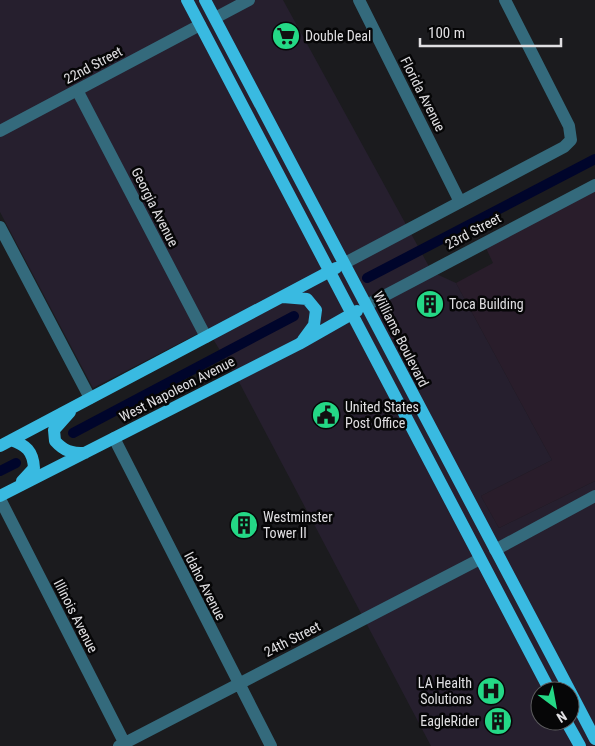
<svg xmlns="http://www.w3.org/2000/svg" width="595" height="746" viewBox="0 0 595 746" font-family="'Roboto Condensed',sans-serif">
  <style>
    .commercial { fill: #261f2e; fill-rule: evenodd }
    .industrial { fill: #291d2b }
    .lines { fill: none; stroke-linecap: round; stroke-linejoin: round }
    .canal { stroke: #00052b; stroke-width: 10 }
    .minor { stroke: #346a7c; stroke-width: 12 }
    .major { stroke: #39bae1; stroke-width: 12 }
    .labels { text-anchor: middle; stroke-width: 5; stroke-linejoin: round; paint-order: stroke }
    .poi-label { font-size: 14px; fill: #e0dfe2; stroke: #060607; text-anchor: start }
    .street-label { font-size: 14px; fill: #e0dfe2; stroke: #060607 }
  </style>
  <rect width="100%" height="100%" fill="#1b1b1e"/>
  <path class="commercial" d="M0 0H283L432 272 456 283 552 460 481 496 499 528 595 481V746H431L239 382 207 329 93 388 0 212ZM540 691H570V721H540Z"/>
  <path class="industrial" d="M595 189V481L499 528 481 496 552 460 456 283 493 263 485 246Z"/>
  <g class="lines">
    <path class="canal" d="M367 278 595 159
      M73 433 294 316
      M0 471 16 463"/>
    <path class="minor" d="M359 0 460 202
      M215 18 249 0
      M77 90 206 337
      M0 131 200 25
      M0 227 90 398
      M345 263 564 147 571 140 569 126 505 0
      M367 305 595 185
      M114 438 271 746
      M0 499 126 746
      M495 550 595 496
      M119 746 480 559"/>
    <path class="major" d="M187 0 550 691
      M205 0 570 691
      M283 297 307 299 316 310 314 325 303 340
      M70 412 54 430 55 441C64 451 71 453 85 453
      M11 440C26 445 33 451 34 468L22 481
      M0 446 336 268
      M0 496 299 344 357 311
      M570 691 595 739
      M566 721 580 746"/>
  </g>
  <defs>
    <symbol id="supermarket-disc" viewBox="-11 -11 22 22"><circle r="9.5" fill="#24d886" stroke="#060607"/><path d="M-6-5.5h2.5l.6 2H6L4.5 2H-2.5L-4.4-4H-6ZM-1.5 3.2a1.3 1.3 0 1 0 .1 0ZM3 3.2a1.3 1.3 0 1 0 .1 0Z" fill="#111"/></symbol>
    <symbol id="building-disc" viewBox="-11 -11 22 22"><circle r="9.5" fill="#24d886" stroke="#060607"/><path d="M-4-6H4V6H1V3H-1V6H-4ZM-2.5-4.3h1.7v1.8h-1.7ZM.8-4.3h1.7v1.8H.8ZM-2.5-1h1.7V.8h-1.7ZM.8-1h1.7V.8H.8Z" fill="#111"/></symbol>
    <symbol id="civic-disc" viewBox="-11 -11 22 22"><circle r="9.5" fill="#24d886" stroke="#060607"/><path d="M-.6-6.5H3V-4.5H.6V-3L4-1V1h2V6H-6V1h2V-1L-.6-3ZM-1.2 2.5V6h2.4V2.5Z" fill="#111"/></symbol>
    <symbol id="hospital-disc" viewBox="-11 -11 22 22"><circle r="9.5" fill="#24d886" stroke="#060607"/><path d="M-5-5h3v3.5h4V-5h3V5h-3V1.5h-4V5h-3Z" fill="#111"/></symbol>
  </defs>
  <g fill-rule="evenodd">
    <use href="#supermarket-disc" x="270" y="20" width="32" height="32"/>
    <use href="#building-disc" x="414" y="288" width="32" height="32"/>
    <use href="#civic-disc" x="310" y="399" width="32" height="32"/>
    <use href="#building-disc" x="228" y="509" width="32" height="32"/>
    <use href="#hospital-disc" x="475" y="675" width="32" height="32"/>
    <use href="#building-disc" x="482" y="705" width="32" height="32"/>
  </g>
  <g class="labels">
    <g class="poi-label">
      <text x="305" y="41">Double Deal</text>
      <text x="449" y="309">Toca Building</text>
      <text x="345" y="412">United States<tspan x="345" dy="16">Post Office</tspan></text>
      <text x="263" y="522">Westminster<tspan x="263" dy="16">Tower II</tspan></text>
      <text x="472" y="688" text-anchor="end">LA Health<tspan x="472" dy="16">Solutions</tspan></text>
      <text x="479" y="726" text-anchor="end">EagleRider</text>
    </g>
    <g class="street-label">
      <text transform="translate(93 65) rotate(-28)" y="5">22nd Street</text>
      <text transform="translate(423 94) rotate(63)" y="5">Florida Avenue</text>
      <text transform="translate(155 207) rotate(63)" y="5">Georgia Avenue</text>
      <text transform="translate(473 231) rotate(-28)" y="5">23rd Street</text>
      <text transform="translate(401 339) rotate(63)" y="5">Williams Boulevard</text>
      <text transform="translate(177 389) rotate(-27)" y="5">West Napoleon Avenue</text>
      <text transform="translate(205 586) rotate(63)" y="5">Idaho Avenue</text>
      <text transform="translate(76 616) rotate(63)" y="5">Illinois Avenue</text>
      <text transform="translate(292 639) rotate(-27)" y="5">24th Street</text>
    </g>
  </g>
  <g transform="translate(555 706) rotate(148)"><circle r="24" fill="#060607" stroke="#5d5d5f"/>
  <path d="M0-4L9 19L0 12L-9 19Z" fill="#24d886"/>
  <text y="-8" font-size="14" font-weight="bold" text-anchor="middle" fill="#e0dfe2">N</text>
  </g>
  <path d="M420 38v8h141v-8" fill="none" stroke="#e0dfe2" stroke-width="2.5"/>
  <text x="428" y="38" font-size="15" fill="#e0dfe2" stroke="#060607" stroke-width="4" paint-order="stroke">100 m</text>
</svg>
